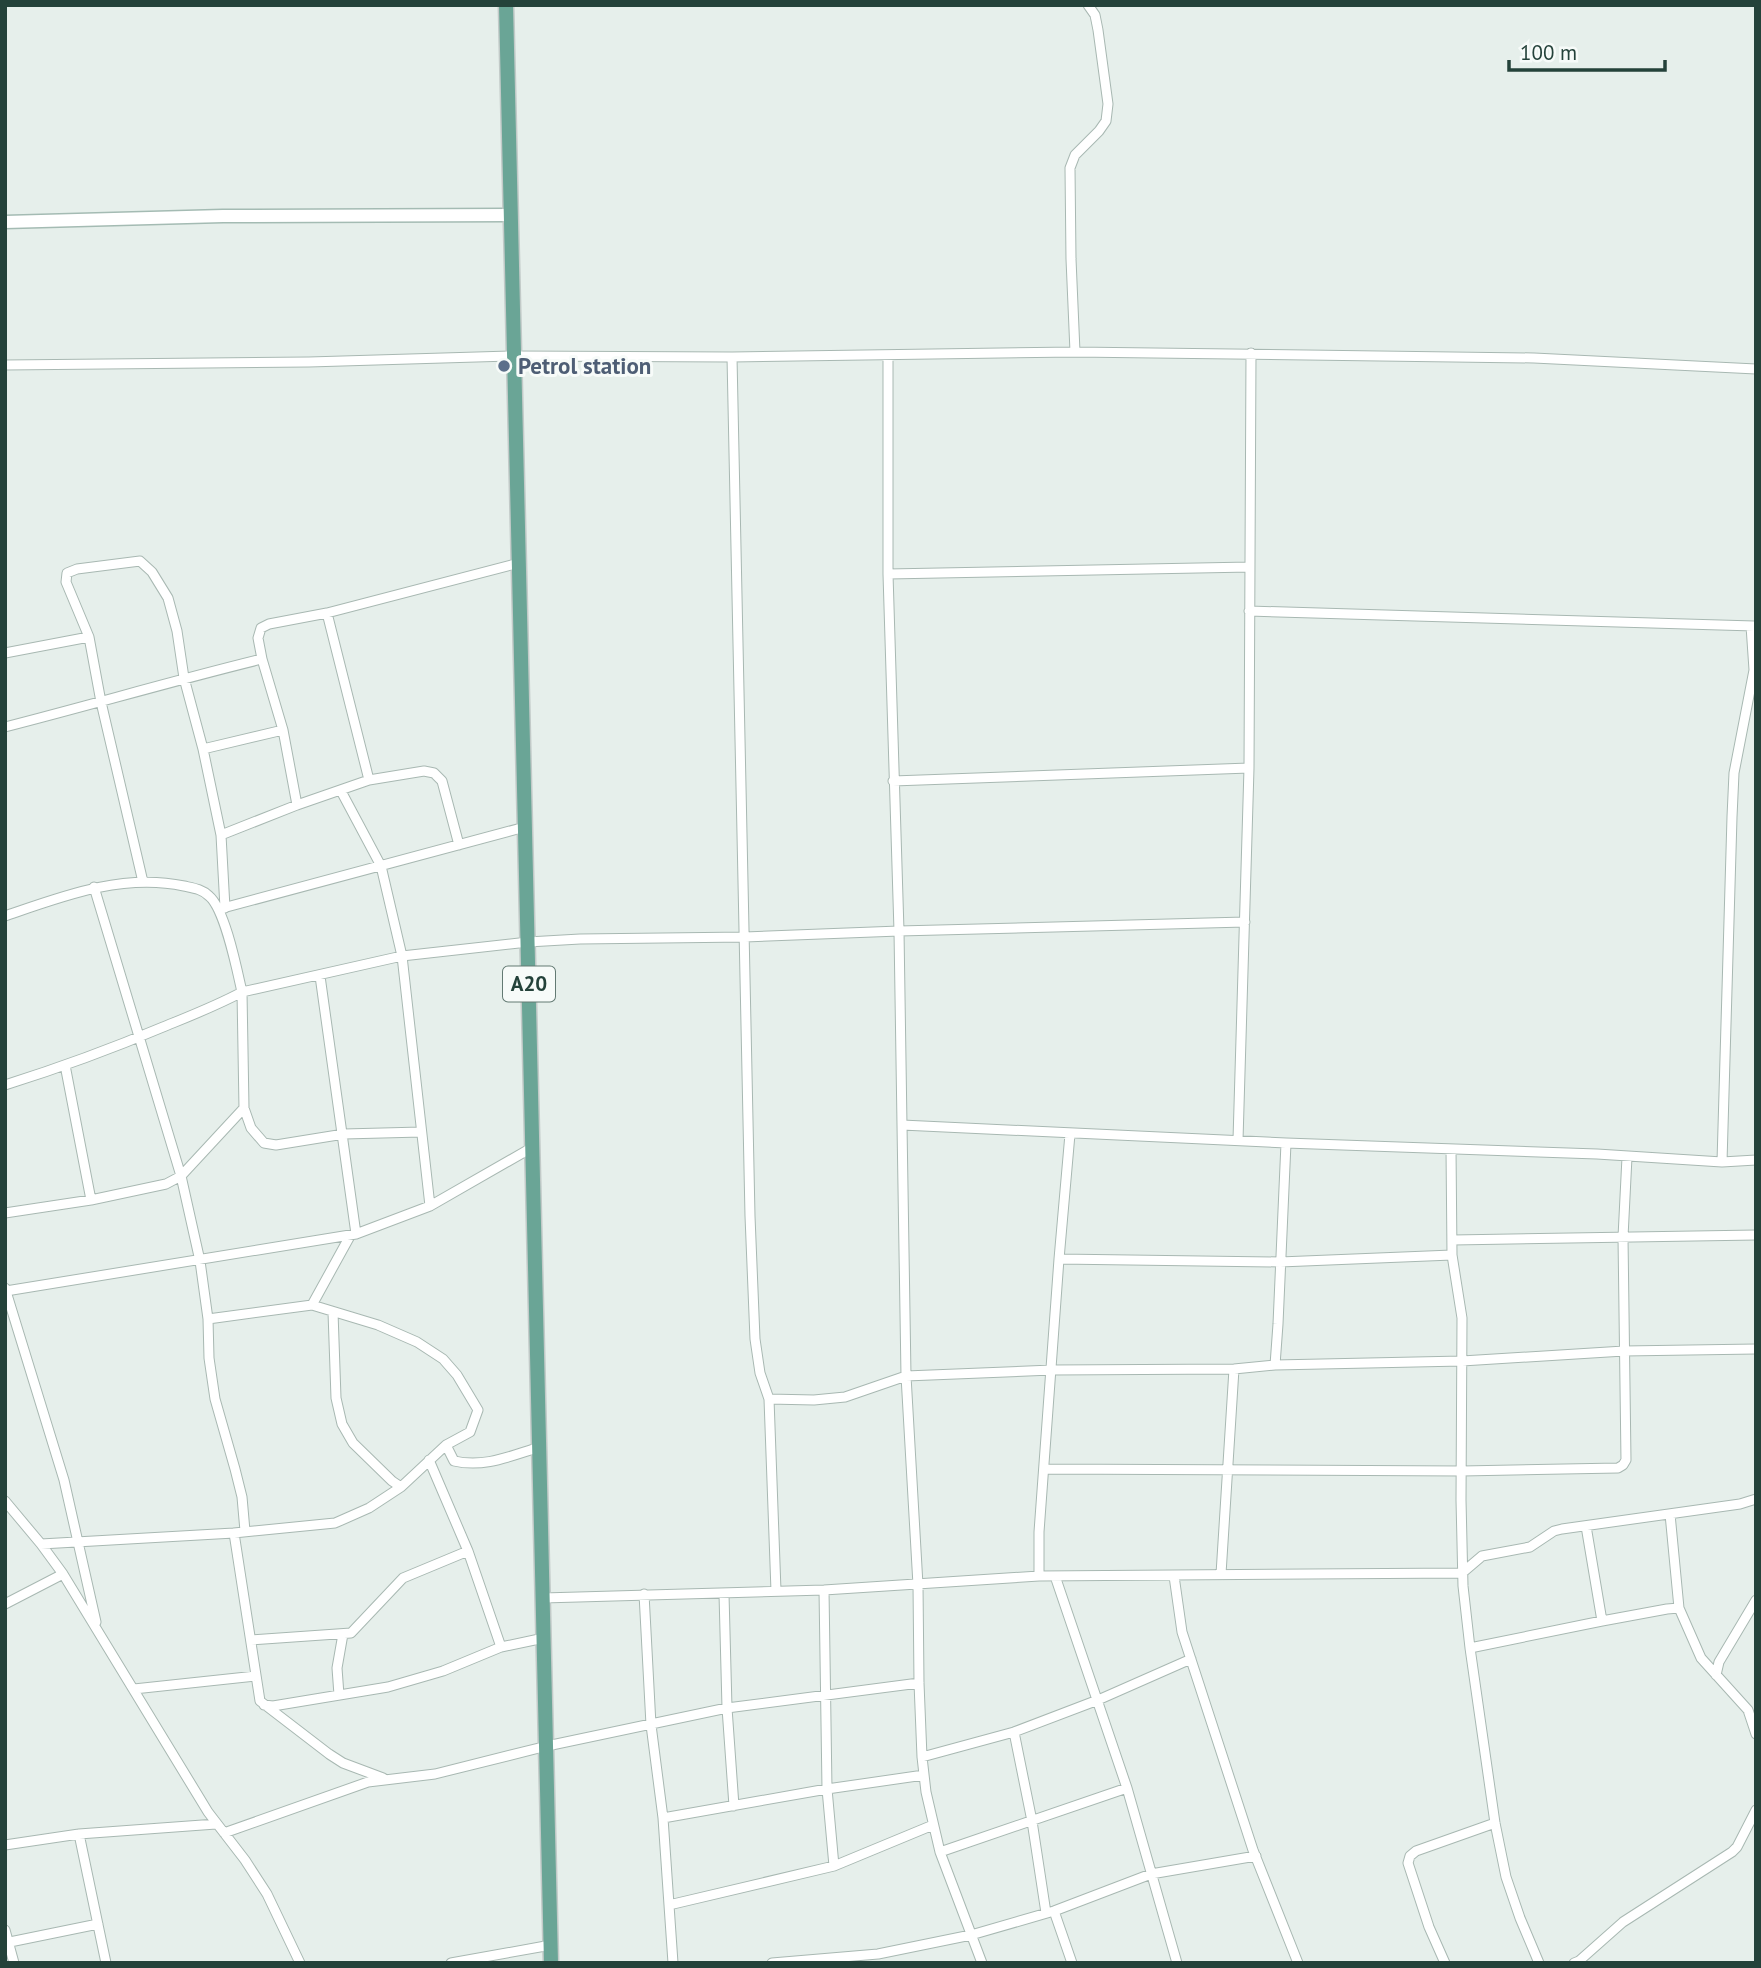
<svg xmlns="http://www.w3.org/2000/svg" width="1761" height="1968" viewBox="0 0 1761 1968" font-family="'PT Sans',sans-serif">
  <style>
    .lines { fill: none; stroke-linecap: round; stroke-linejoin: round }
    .street-casing { stroke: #a8b8b2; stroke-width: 11 }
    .secondary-casing { stroke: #a4bbb3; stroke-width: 15 }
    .primary-casing { stroke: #c2cac8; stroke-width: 17 }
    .street { stroke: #fff; stroke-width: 9 }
    .secondary { stroke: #fff; stroke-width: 12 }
    .primary { stroke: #6aa596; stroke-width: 14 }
    .service-dot { fill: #5c6f8a; stroke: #f7fbf9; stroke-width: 2.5 }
    .labels { text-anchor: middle; stroke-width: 6; stroke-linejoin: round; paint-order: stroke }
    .shield { fill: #f7fbf9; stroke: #637a73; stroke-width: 2 }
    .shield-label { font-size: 21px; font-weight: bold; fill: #24423a }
    .service-label { font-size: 23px; font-weight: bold; fill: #4e5e75; stroke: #f7fbf9; text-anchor: start }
  </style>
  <rect width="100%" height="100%" fill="#e6efeb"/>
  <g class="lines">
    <defs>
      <path id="street" d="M1075 352 1071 259 1070 168 1075 155 1099 131 1106 121 1108 104 1098 30 1095 15 1088 5
        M888 355V574L899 931 902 1125 1286 1143 1597 1154 1722 1162 1756 1160
        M732 357 750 1216 755 1339 760 1373 769 1399 776 1591
        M5 365 309 362 514 356 732 357 1075 352 1534 358 1756 369
        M888 574 1250 567
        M1249 611 1754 626
        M327 613 369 780
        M5 653 89 637
        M5 727C91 705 176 680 262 659
        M203 749 283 730
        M893 781 1249 768
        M341 791 381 866 402 956 430 1206
        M297 805 283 730 262 659 258 638 261 628 269 624 327 613 519 563
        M221 835 297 805 369 780 424 771 434 773 442 781 459 845
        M143 882 101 702 89 637 66 582 67 573 77 569 140 561 152 572 168 598 177 631 184 678 203 749 221 835 225 908
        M94 887 181 1176 200 1261 208 1319 209 1358 215 1399 235 1469 242 1497 245 1531
        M223 908 525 827
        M5 916C63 896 122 873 184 886 193 888 202 889 209 896 225 909 237 970 242 992L402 956 528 942 580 939 745 937 899 931 1245 922
        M320 976 356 1234
        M65 1065 91 1200
        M5 1085C59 1068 111 1049 163 1027 190 1016 216 1006 242 992L244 1108 181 1176 166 1184 91 1200 5 1213
        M244 1108 251 1128 264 1143 276 1145 344 1134 421 1132
        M902 1125 906 1376 918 1585 919 1683 922 1757 926 1792 940 1852 982 1963
        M1070 1134 1059 1259 1280 1262 1452 1255
        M1238 1140 1249 768 1251 353
        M1451 1149 1452 1255 1462 1318 1461 1500 1463 1586 1470 1648 1495 1823 1506 1877 1520 1918 1539 1963
        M1722 1162 1732 817 1734 773 1754 670 1751 626
        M1453 1240 1756 1235
        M5 1288 64 1480 96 1622
        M6 1291 356 1234 430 1206 533 1147
        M312 1305 350 1236
        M333 1312 336 1398 342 1424 353 1443 392 1481 401 1487
        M208 1319 312 1305 378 1325 417 1342 443 1359 457 1375 478 1410 470 1432 446 1445
        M1275 1365 1278 1324 1286 1143
        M769 1399 814 1400 845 1397 906 1376 1052 1370 1234 1369 1275 1365 1462 1361 1624 1351 1756 1349
        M429 1460 468 1551 501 1647
        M1044 1469 1462 1471 1618 1468 1623 1465 1626 1460 1623 1237 1627 1157
        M5 1501 41 1544 63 1574 208 1812 245 1860 267 1894 300 1963
        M1670 1514 1679 1608 1701 1658 1748 1710 1756 1734
        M1586 1526 1602 1621
        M234 1533 260 1701 329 1754 343 1763 383 1778
        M41 1544 234 1533 335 1523 369 1508 401 1487 446 1445 454 1461C485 1468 510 1456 540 1447
        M1221 1574 1234 1369
        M1039 1576V1532L1059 1259
        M1055 1576 1127 1788 1177 1963
        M1174 1576 1182 1632 1253 1850 1298 1963
        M824 1590 827 1789 834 1866
        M644 1594 651 1725 663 1818 673 1963
        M724 1594 727 1708 734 1806
        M543 1598 824 1590 1039 1576 1462 1573 1482 1556 1530 1547 1554 1531 1562 1529 1740 1504 1756 1499
        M5 1604 63 1574
        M251 1640 351 1633 403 1578 468 1551
        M1470 1648 1602 1621 1667 1609 1679 1608
        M1716 1675 1719 1662 1756 1600
        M134 1689 256 1676
        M339 1695 337 1668 343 1634
        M264 1705 273 1706 388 1687 443 1671 501 1647 544 1638
        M1014 1732 1032 1821 1046 1913
        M922 1757 1014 1732 1098 1700 1191 1659
        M663 1818 827 1789 924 1775
        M224 1833 368 1782 435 1774 547 1746 727 1708 919 1683
        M79 1834 106 1963
        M5 1845 79 1834 216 1824
        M940 1852 1127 1788
        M669 1905 834 1866 933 1825
        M1054 1911 1072 1963
        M5 1930 14 1963
        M5 1943 98 1924
        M451 1963 551 1945
        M772 1963 878 1954 971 1935 1054 1911 1151 1874 1256 1856
        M1445 1963 1429 1927 1408 1863 1410 1856 1416 1851 1495 1823
        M1574 1963 1579 1961 1623 1922 1732 1852 1737 1847 1756 1810"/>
      <path id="secondary" d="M5 222 223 216 510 215"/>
      <path id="primary" d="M506 5 551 1963"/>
    </defs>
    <use href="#street" class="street-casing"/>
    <use href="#secondary" class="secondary-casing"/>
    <use href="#primary" class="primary-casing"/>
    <use href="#street" class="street"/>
    <use href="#secondary" class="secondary"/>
    <use href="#primary" class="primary"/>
  </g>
  <circle class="service-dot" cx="504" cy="366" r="7"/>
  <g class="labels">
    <rect class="shield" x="503" y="966.5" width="52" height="35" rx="5"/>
    <g class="shield-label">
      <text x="529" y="991">A20</text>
    </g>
    <g class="service-label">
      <text x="518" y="374">Petrol station</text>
    </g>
  </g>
  <rect width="1761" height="1968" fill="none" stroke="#24423a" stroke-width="14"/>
  <path d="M1509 60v10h156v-10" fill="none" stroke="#24423a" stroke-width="3.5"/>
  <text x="1520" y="60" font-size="21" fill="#24423a" stroke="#f7fbf9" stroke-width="5" paint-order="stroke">100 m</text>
</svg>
